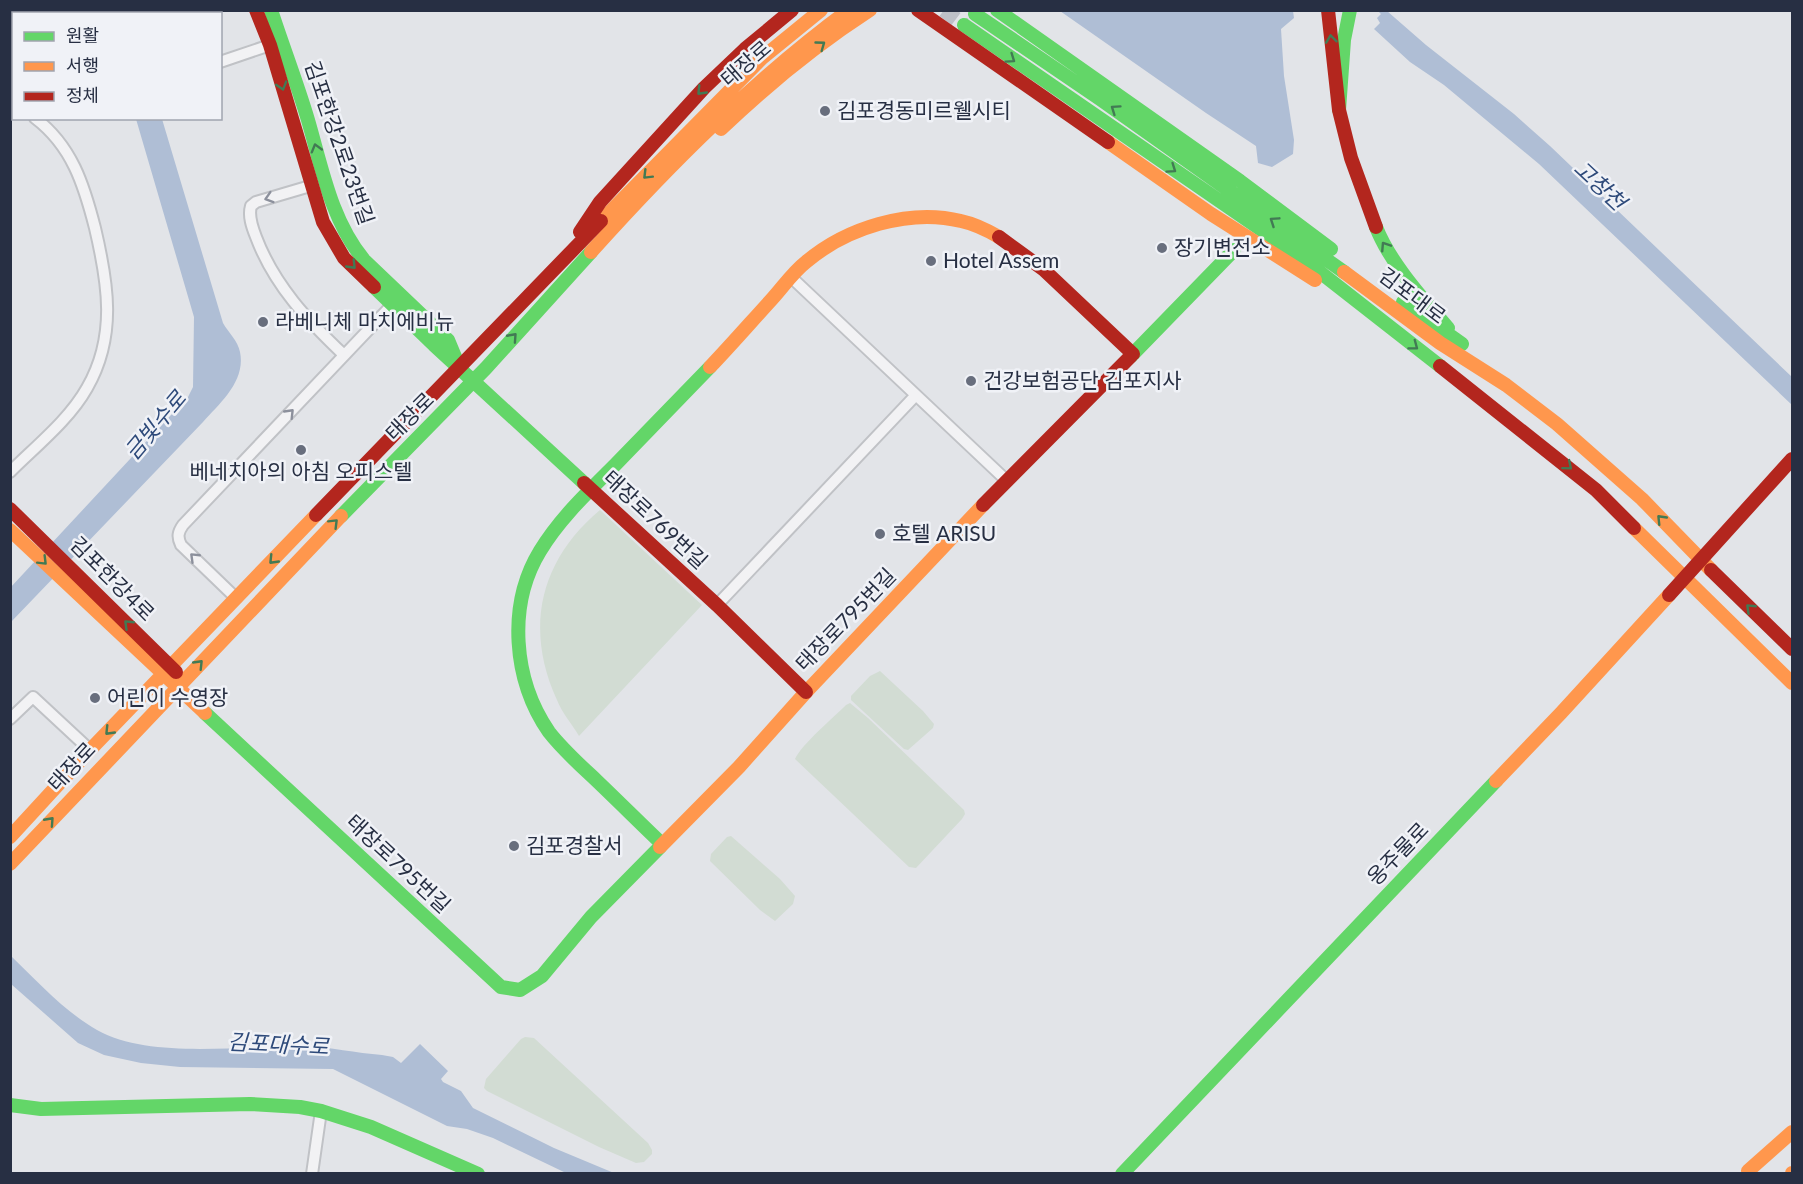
<svg xmlns="http://www.w3.org/2000/svg" width="1803" height="1184" viewBox="0 0 1803 1184" font-family="Lato,'Noto Sans KR',sans-serif">
  <style>
    .green { fill: #d2dcd3 }
    .water { fill: #afbed5 }
    .lines { fill: none; stroke-linecap: round; stroke-linejoin: round }
    .secondary-tunnel { stroke: #bdc0c7; stroke-width: 15; stroke-dasharray: 15 8; stroke-linecap: butt }
    .street-casing { stroke: #c0c2c6; stroke-width: 14 }
    .street { stroke: #f2f2f4; stroke-width: 10 }
    .fast { stroke: #63d668; stroke-width: 14 }
    .slow { stroke: #ff974d; stroke-width: 14 }
    .jam { stroke: #b3261e; stroke-width: 14 }
    .oneway { stroke: #427a54 }
    .oneway2 { stroke: #8c909c }
    .poi-dot { fill: #686e7d; stroke: #f0f2f7; stroke-width: 2 }
    .labels { text-anchor: middle; stroke-width: 5; stroke-linejoin: round; paint-order: stroke }
    .street-label { font-size: 21px; fill: #272f43; stroke: #f0f2f7 }
    .poi-label { font-size: 21px; fill: #272f43; stroke: #f0f2f7; text-anchor: start }
    .water-label { font-size: 22px; font-style: italic; fill: #2e4a7a; stroke: #f0f2f7 }
  </style>
  <rect width="100%" height="100%" fill="#e2e4e8"/>
  <path class="green" d="M600 510 702 605 579 736C572 724 562 713 557 700 524 628 540 560 600 510Z
    M880 671 923 711 934 724 933 728 908 750 904 749 851 700V696L870 676Z
    M850 703 868 718 964 810 965 814 962 819 916 868 909 867 795 759C801 745 834 717 846 705Z
    M731 836 780 879 795 896 793 904 775 921 760 910 710 861 711 854 727 837Z
    M525 1037 534 1038 648 1143 652 1150V1154L644 1162 636 1163 599 1147 487 1091 484 1088 486 1079 521 1039Z"/>
  <path class="water" d="M1060 11H1293L1294 18 1281 29 1284 76 1294 140 1293 154 1272 167 1258 163 1256 146 1206 113Z
    M1378 11H1387L1426 45 1514 114 1550 146 1792 377V405L1539 164 1444 85 1410 62 1374 29 1380 23 1377 18 1381 14Z
    M136 119H162L223 323C228 332 238 341 240 352 246 381 220 403 203 422L11 622 10 588 171 415 183 407 193 387 194 317Z
    M11 956C38 982 64 1011 97 1030 151 1060 243 1045 304 1046 330 1047 356 1053 382 1055L393 1057 401 1063 420 1044 448 1071 441 1079 443 1082 461 1091 473 1108 554 1148 614 1173H566L493 1138 467 1129 447 1126 333 1069 180 1067 141 1063 104 1055 78 1043 11 984Z"/>
  <g class="lines">
    <path class="secondary-tunnel" d="M944 10 964 25"/>
    <defs>
      <path id="street" d="M172 10 174 14
        M220 62 276 43
        M10 100 14 102
        M317 184 256 202 251 206C248 216 252 227 256 237 274 285 308 321 344 355
        M792 278 1006 480
        M10 472C36 446 69 420 87 388 117 336 108 283 95 228 84 185 72 146 35 118
        M236 598 181 545C177 537 178 532 183 525L392 305
        M717 605 916 395
        M10 719 33 697 90 750
        M312 1174 321 1111"/>
    </defs>
    <use href="#street" class="street-casing"/>
    <use href="#street" class="street"/>
    <path class="fast" d="M271 10C283 47 297 83 308 120 322 168 331 220 364 260L448 340 458 364
      M997 10 1240 181 1331 249
      M975 14 1100 99 1344 272
      M964 25 1298 255 1440 366
      M1339 110 1344 40 1350 10
      M1376 227C1390 263 1423 299 1448 328
      M374 287 434 345 584 483
      M1403 302 1462 344
      M1131 356 1234 250
      M341 516 486 368 591 252
      M205 713 501 987 520 990 542 976 591 917 660 847
      M662 844C640 823 619 802 597 781 580 765 563 750 549 732 513 680 507 605 540 551 560 518 588 492 615 465 646 433 678 400 710 367
      M10 1105 41 1109 250 1104 300 1107 321 1111 371 1127 478 1174
      M1122 1174 1496 781"/>
    <path class="slow" d="M721 129C767 85 816 45 870 10
      M1108 142 1211 214 1315 280
      M601 221 762 58 821 10
      M591 252C670 164 753 81 849 10
      M1344 272 1440 343 1506 385 1557 424 1642 499 1711 570
      M710 367C731 345 751 322 772 299 783 287 793 272 806 262 846 228 909 208 961 221 975 224 987 230 999 237
      M1634 528 1792 683
      M10 530 205 713
      M1496 781 1561 713 1669 595
      M10 837 90 750 316 515
      M660 847 739 767 806 692 983 505
      M10 864 341 516
      M1748 1171 1792 1132
      M1792 1173V1174"/>
    <path class="jam" d="M256 10 270 45 323 222 344 258 374 287
      M918 10 1108 142
      M1328 10 1339 110 1351 158 1376 227
      M580 232 600 202 704 88 745 49 792 10
      M999 237 1043 269 1133 354
      M1440 366 1596 490 1634 528
      M584 483 717 605 806 692
      M983 505 1131 356
      M10 509 176 672
      M316 515 601 221
      M1711 570 1792 649
      M1669 595 1792 459"/>
  </g>
  <defs><path id="oneway-chevron" d="M-2-3.5L2.5 0L-2 3.5" fill="none" stroke-width="1.6" stroke-linecap="round" stroke-linejoin="round" transform="scale(1.5)"/></defs>
  <g class="oneway">
    <use href="#oneway-chevron" transform="translate(1331 39) rotate(-97)"/>
    <use href="#oneway-chevron" transform="translate(821 45) rotate(-36)"/>
    <use href="#oneway-chevron" transform="translate(1011 59) rotate(35)"/>
    <use href="#oneway-chevron" transform="translate(282 86) rotate(73)"/>
    <use href="#oneway-chevron" transform="translate(701 91) rotate(134)"/>
    <use href="#oneway-chevron" transform="translate(1115 109) rotate(-145)"/>
    <use href="#oneway-chevron" transform="translate(316 148) rotate(-106)"/>
    <use href="#oneway-chevron" transform="translate(1172 169) rotate(35)"/>
    <use href="#oneway-chevron" transform="translate(647 175) rotate(135)"/>
    <use href="#oneway-chevron" transform="translate(1274 221) rotate(-146)"/>
    <use href="#oneway-chevron" transform="translate(1385 246) rotate(-123)"/>
    <use href="#oneway-chevron" transform="translate(352 265) rotate(46)"/>
    <use href="#oneway-chevron" transform="translate(513 337) rotate(-48)"/>
    <use href="#oneway-chevron" transform="translate(1414 346) rotate(37)"/>
    <use href="#oneway-chevron" transform="translate(1568 466) rotate(40)"/>
    <use href="#oneway-chevron" transform="translate(1661 519) rotate(-134)"/>
    <use href="#oneway-chevron" transform="translate(334 523) rotate(-45)"/>
    <use href="#oneway-chevron" transform="translate(273 560) rotate(134)"/>
    <use href="#oneway-chevron" transform="translate(43 561) rotate(45)"/>
    <use href="#oneway-chevron" transform="translate(1750 608) rotate(-136)"/>
    <use href="#oneway-chevron" transform="translate(128 624) rotate(-136)"/>
    <use href="#oneway-chevron" transform="translate(199 664) rotate(-46)"/>
    <use href="#oneway-chevron" transform="translate(109 731) rotate(134)"/>
    <use href="#oneway-chevron" transform="translate(50 821) rotate(-48)"/>
  </g>
  <g class="oneway2">
    <use href="#oneway-chevron" transform="translate(269 198) rotate(163)"/>
    <use href="#oneway-chevron" transform="translate(290 413) rotate(-46)"/>
    <use href="#oneway-chevron" transform="translate(194 557) rotate(-136)"/>
  </g>
  <g class="poi-dot">
    <circle cx="825" cy="111" r="6"/>
    <circle cx="1162" cy="248" r="6"/>
    <circle cx="931" cy="261" r="6"/>
    <circle cx="263" cy="322" r="6"/>
    <circle cx="971" cy="381" r="6"/>
    <circle cx="301" cy="450" r="6"/>
    <circle cx="880" cy="534" r="6"/>
    <circle cx="95" cy="698" r="6"/>
    <circle cx="514" cy="846" r="6"/>
  </g>
  <g class="labels">
    <g class="street-label">
      <text transform="translate(746 64) rotate(-41)" y="7">태장로</text>
      <text transform="translate(339 143) rotate(71)" y="7">김포한강2로23번길</text>
      <text transform="translate(1412 296) rotate(37)" y="7">김포대로</text>
      <text transform="translate(410 417) rotate(-45)" y="7">태장로</text>
      <text transform="translate(655 520) rotate(43)" y="7">태장로769번길</text>
      <text transform="translate(112 579) rotate(45)" y="7">김포한강4로</text>
      <text transform="translate(846 620) rotate(-46)" y="7">태장로795번길</text>
      <text transform="translate(72 767) rotate(-47)" y="7">태장로</text>
      <text transform="translate(1398 854) rotate(-46)" y="7">옹주물로</text>
      <text transform="translate(398 864) rotate(43)" y="7">태장로795번길</text>
    </g>
    <g class="poi-label">
      <text x="837" y="118">김포경동미르웰시티</text>
      <text x="1174" y="255">장기변전소</text>
      <text x="943" y="268">Hotel Assem</text>
      <text x="275" y="329">라베니체 마치에비뉴</text>
      <text x="983" y="388">건강보험공단 김포지사</text>
      <text x="301" y="479" text-anchor="middle">베네치아의 아침 오피스텔</text>
      <text x="892" y="541">호텔 ARISU</text>
      <text x="107" y="705">어린이 수영장</text>
      <text x="526" y="853">김포경찰서</text>
    </g>
    <g class="water-label">
      <text transform="translate(1600 185) rotate(43)" y="8">고창천</text>
      <text transform="translate(155 425) rotate(-50)" y="8">금빛수로</text>
      <text transform="translate(278 1044) rotate(3)" y="8">김포대수로</text>
    </g>
  </g>
  <rect width="1803" height="1184" fill="none" stroke="#272f43" stroke-width="24"/>
  <rect x="12" y="12" width="210" height="108" fill="#f0f2f7" stroke="#a0a4af" stroke-width="1.5"/>
  <rect x="24" y="32" width="30" height="9" fill="#63d668" stroke="#a0a4af" stroke-width="1.5"/>
  <text x="66" y="42" font-size="18" fill="#272f43">원활</text>
  <rect x="24" y="62" width="30" height="9" fill="#ff974d" stroke="#a0a4af" stroke-width="1.5"/>
  <text x="66" y="72" font-size="18" fill="#272f43">서행</text>
  <rect x="24" y="92" width="30" height="9" fill="#b3261e" stroke="#a0a4af" stroke-width="1.5"/>
  <text x="66" y="102" font-size="18" fill="#272f43">정체</text>
</svg>
